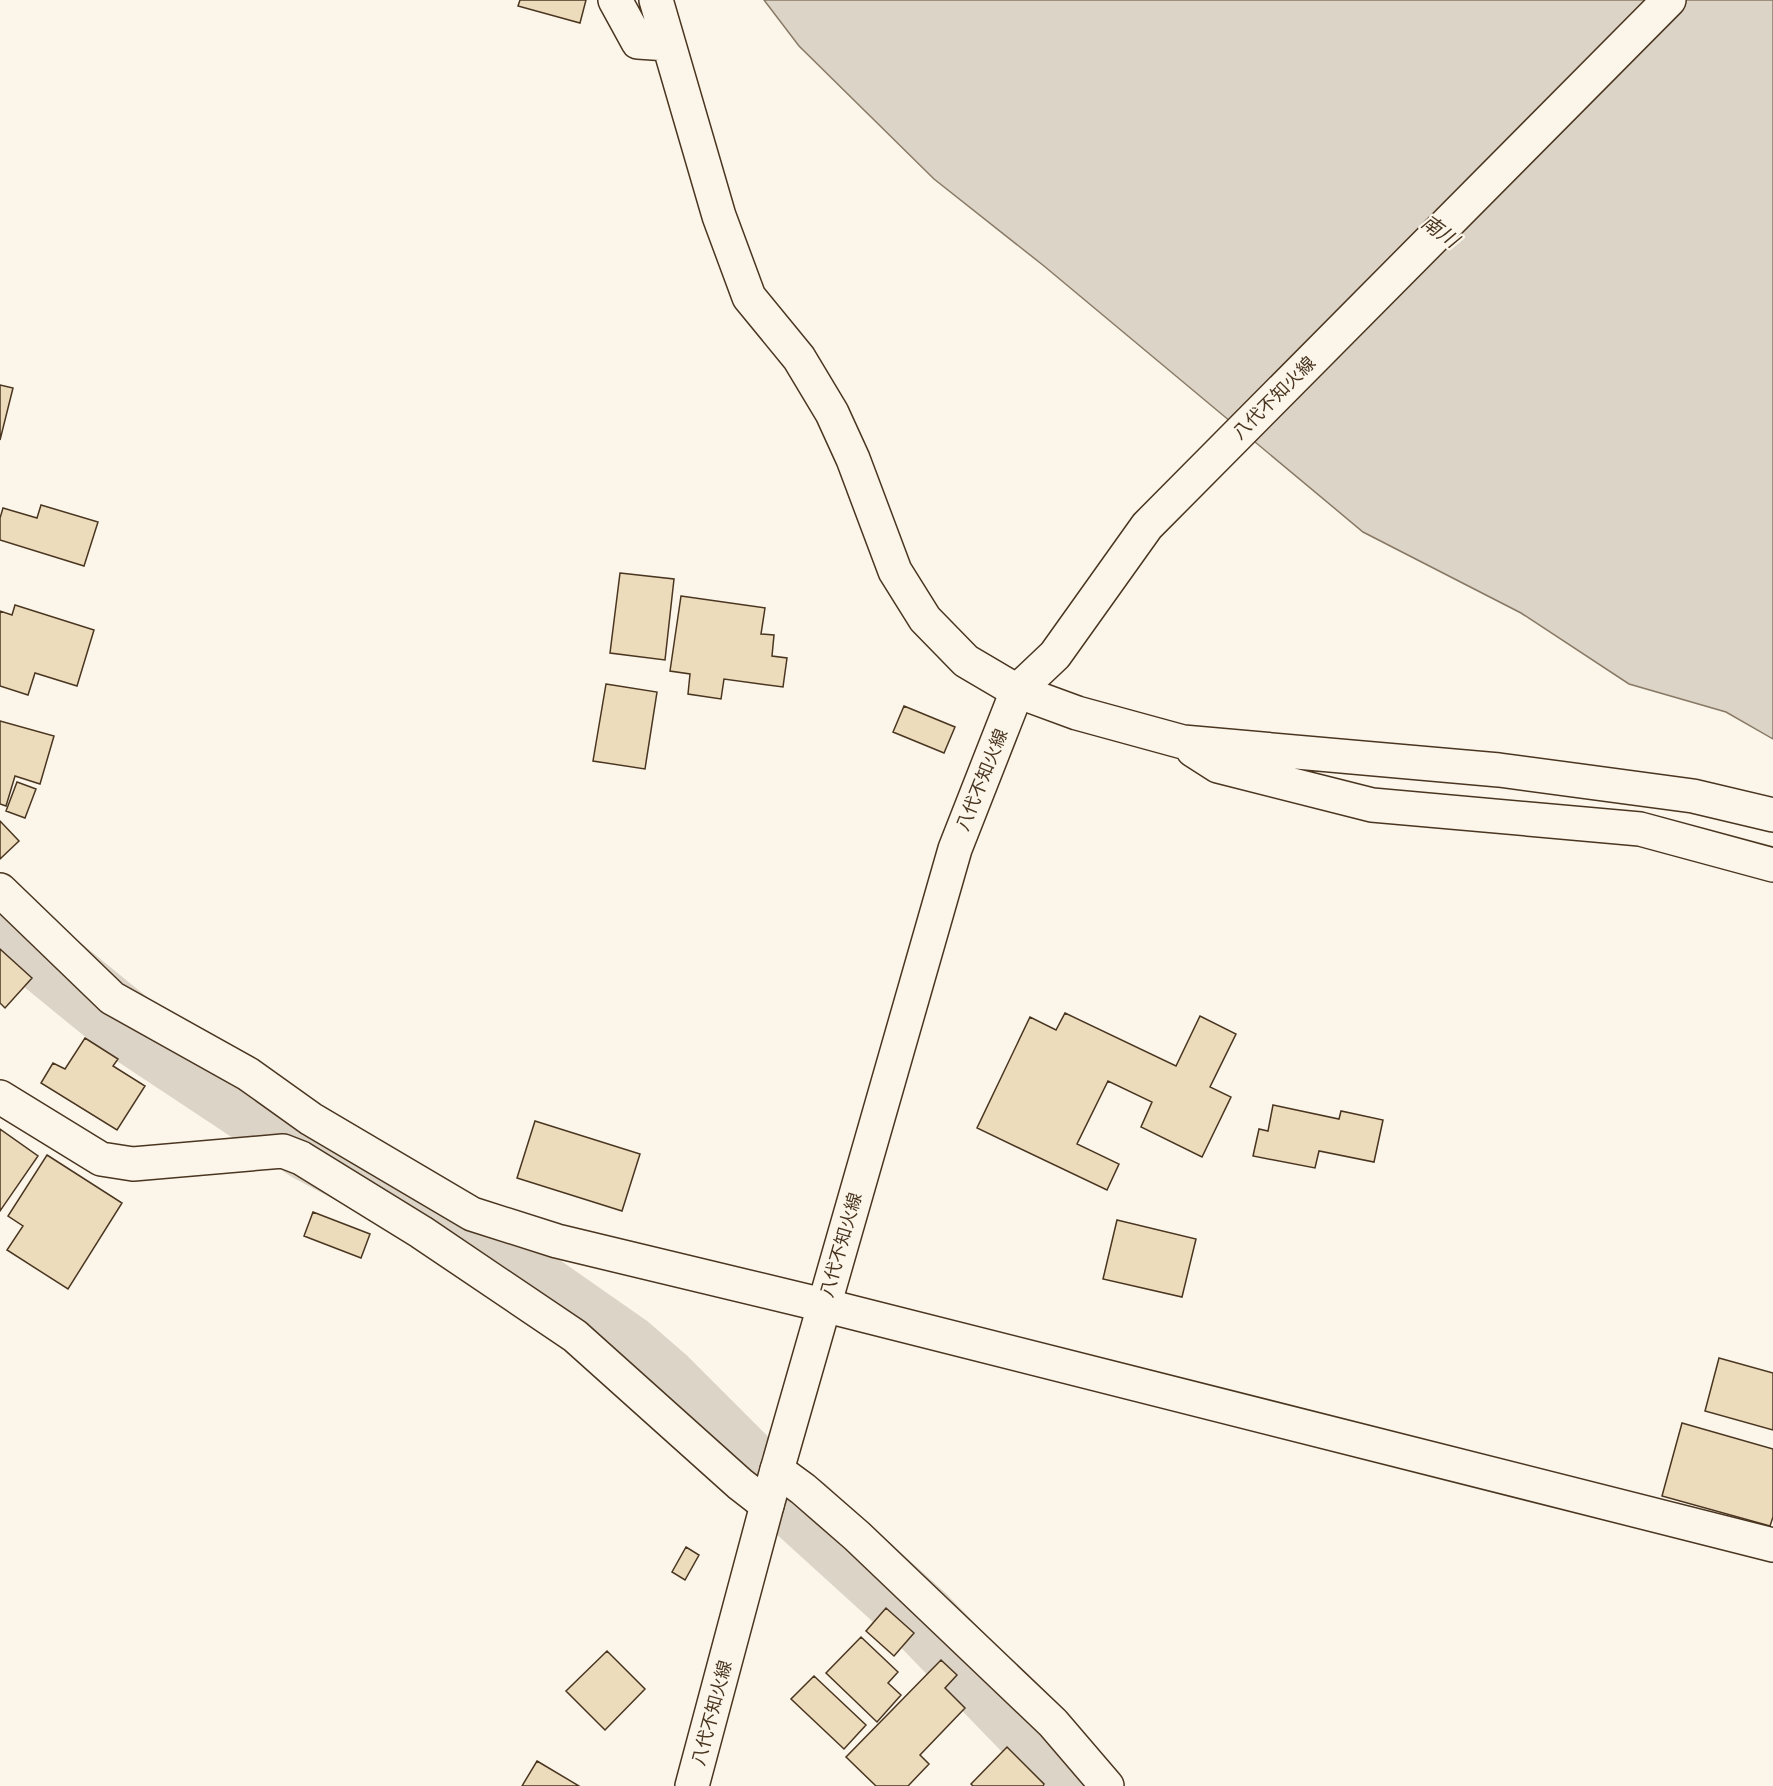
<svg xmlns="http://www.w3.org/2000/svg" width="1773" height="1786" viewBox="0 0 1773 1786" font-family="Montserrat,'Noto Sans JP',sans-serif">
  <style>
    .water { fill: #dcd4c6; stroke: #887966; stroke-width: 1.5 }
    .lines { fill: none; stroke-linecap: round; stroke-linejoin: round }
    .river { stroke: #dcd4c6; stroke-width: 70 }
    .building { fill: #ecdcbc; stroke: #4a3520; stroke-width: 1.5 }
    .minor-casing { stroke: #4a3520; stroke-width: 36 }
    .major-casing { stroke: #4a3520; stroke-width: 36 }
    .minor { stroke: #fbf6e9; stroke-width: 33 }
    .major { stroke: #fbf6e9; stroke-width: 33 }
    .labels { text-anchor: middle; stroke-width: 4.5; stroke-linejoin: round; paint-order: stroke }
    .street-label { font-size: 18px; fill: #4a3520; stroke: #fbf6e9 }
    .water-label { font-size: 20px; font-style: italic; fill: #4a3520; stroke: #fbf6e9 }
  </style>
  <rect width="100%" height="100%" fill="#fbf6e9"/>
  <path class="water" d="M764 0H1773V739L1726 712 1629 684 1521 613 1363 532 1044 266 934 179 799 46Z"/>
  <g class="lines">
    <path class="river" d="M0 922 126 1025 310 1147 420 1205 626 1349 664 1382 742 1460
      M802 1510 923 1620 1039 1740 1079 1786"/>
  </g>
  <path class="building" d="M520 0H586L580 23 518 6Z
    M0 385 13 388 0 440Z
    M41 505 98 522 84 566 0 540V518L3 508 37 518Z
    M620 573 674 579 665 660 610 653Z
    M681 596 765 608 761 634 774 635 772 656 787 658 783 687 724 679 721 699 688 694 690 674 670 671Z
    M15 605 94 630 77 686 35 673 28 695 0 686V611L12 615Z
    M606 684 657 692 645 769 593 761Z
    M904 706 955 727 944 753 893 732Z
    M0 721 54 736 40 784 15 776 6 806 0 804Z
    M17 782 36 789 25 818 6 811Z
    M0 821 19 841 0 859Z
    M0 949 32 978 5 1008 0 1003Z
    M1065 1013 1176 1066 1200 1016 1236 1034 1210 1087 1231 1097 1202 1157 1141 1127 1152 1102 1108 1081 1077 1144 1119 1164 1107 1190 977 1128 1030 1017 1056 1030Z
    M85 1038 118 1059 113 1066 145 1086 117 1130 41 1083 53 1063 65 1069Z
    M1273 1105 1339 1119 1341 1111 1383 1120 1374 1162 1319 1151 1315 1168 1253 1156 1259 1129 1268 1131Z
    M535 1121 640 1154 622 1211 517 1178Z
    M0 1129 38 1156 0 1211Z
    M47 1155 122 1203 68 1289 7 1250 23 1226 8 1216Z
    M313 1212 370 1234 361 1258 304 1236Z
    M1117 1220 1196 1239 1182 1297 1103 1279Z
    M1719 1358 1773 1373V1430L1705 1411Z
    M1682 1423 1773 1449V1517L1770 1526 1662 1496Z
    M686 1547 699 1555 685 1580 672 1572Z
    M886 1608 914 1633 894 1656 866 1631Z
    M861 1637 898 1672 888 1683 901 1695 877 1722 826 1673Z
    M607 1651 645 1689 605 1730 566 1691Z
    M941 1660 957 1675 945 1688 965 1708 920 1755 929 1764 908 1786H876L846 1757Z
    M814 1676 866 1725 844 1749 791 1699Z
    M1007 1747 1044 1784 1043 1786H973L971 1784Z
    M537 1761 579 1786H522Z"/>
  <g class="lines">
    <defs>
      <path id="minor" d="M615 0 638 42 668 44
        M656 0 719 216 749 297 799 358 832 413 853 459 895 571 925 619 966 661 1017 691 1077 713 1183 742 1499 770 1693 796 1773 815
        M1193 750 1218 766 1372 805 1640 829 1773 865
        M0 890 112 998 248 1074 311 1119 472 1214 557 1241 823 1305 1773 1545
        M0 1097 101 1159 133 1164 283 1151 301 1158 421 1232 575 1336 740 1484 767 1505
        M777 1470 803 1489 857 1536 1053 1723 1107 1786"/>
      <path id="major" d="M692 1786 767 1505 955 849 1017 691 1055 655 1147 526 1669 0"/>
    </defs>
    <use href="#minor" class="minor-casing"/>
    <use href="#major" class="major-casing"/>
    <use href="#minor" class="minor"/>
    <use href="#major" class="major"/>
  </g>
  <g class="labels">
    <g class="street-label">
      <text transform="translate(1274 398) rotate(-45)" y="6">八代不知火線</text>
      <text transform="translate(982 780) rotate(-68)" y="6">八代不知火線</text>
      <text transform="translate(841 1245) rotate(-74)" y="6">八代不知火線</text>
      <text transform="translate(712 1713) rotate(-75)" y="6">八代不知火線</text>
    </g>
    <g class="water-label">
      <text transform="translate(1440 231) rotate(36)" y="7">南川</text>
    </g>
  </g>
</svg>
